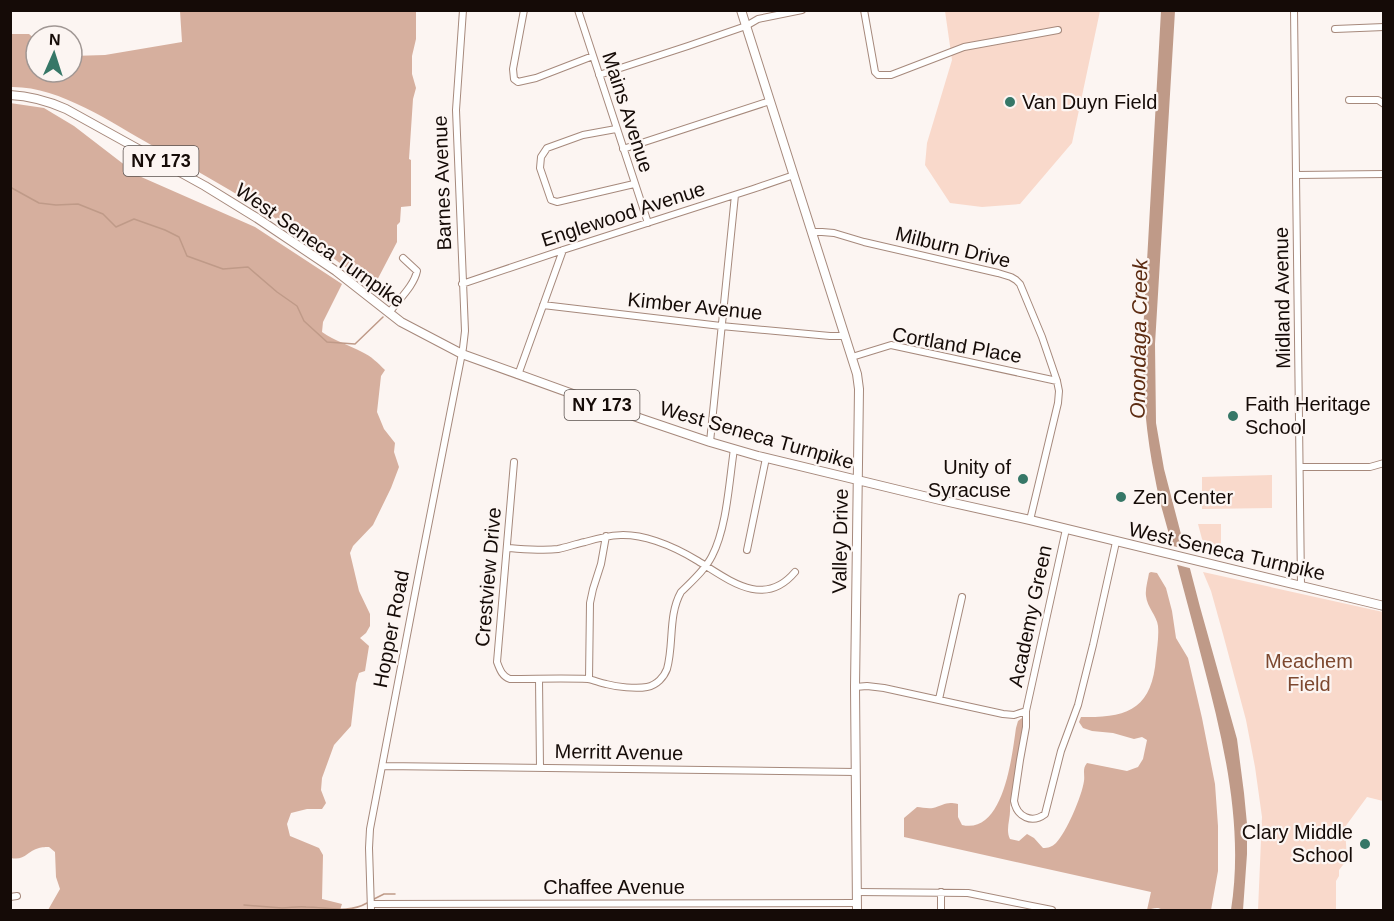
<svg xmlns="http://www.w3.org/2000/svg" width="1394" height="921" viewBox="0 0 1394 921" font-family="Helvetica,sans-serif">
  <style>
    .green { fill: #f9d9cb }
    .forest { fill: #d6af9e }
    .water { fill: #bf9a88 }
    .pier { fill: #fcf5f2 }
    .lines { fill: none; stroke-linecap: round; stroke-linejoin: round }
    .stream { stroke: #bf9a88; stroke-width: 1.5 }
    .minor-casing { stroke: #a6897c; stroke-width: 8 }
    .major-casing { stroke: #a6897c; stroke-width: 10 }
    .minor { stroke: #fff; stroke-width: 6 }
    .major { stroke: #fff; stroke-width: 8 }
    .poi-dot { fill: #367767; stroke: #fcf5f2; stroke-width: 2 }
    .labels { text-anchor: middle; stroke-width: 4.5; stroke-linejoin: round; paint-order: stroke }
    .shield { fill: #fcf5f2; stroke: #5a514e; stroke-width: 1.5 }
    .shield-label { font-size: 18px; font-weight: bold; fill: #150b07 }
    .poi-label { font-size: 20px; fill: #150b07; stroke: #fcf5f2; text-anchor: start }
    .street-label { font-size: 20px; fill: #150b07; stroke: #fcf5f2 }
    .park-label { font-size: 20px; fill: #7d482f; stroke: #fcf5f2 }
    .water-label { font-size: 21px; font-style: italic; fill: #5c2b11; stroke: #fcf5f2 }
  </style>
  <rect width="100%" height="100%" fill="#fcf5f2"/>
  <path class="green" d="M945 11H1100L1072 143 1020 204 982 207 950 203 925 165 927 143 952 60Z
    M1272 475V508L1202 509V477Z
    M1198 524H1221V548H1208L1202 539Z
    M1203 572 1383 612V801L1367 797 1345 827 1347 860 1339 870V876L1336 881V910H1258L1262 817 1255 767 1246 720 1223 634 1211 591Z"/>
  <path class="forest" d="M180 11H416V39L412 56V74L416 88 413 99 409 159 411 160V206L401 207 400 222 397 225V242L373 288C345 267 317 245 287 226 244 197 198 172 153 146 112 123 59 86 11 87V34H29L36 40V72H72V56L105 55 182 42Z
    M10 103 44 108 74 126 139 176 255 227 342 284 323 322 322 332C335 341 349 345 362 352 371 356 378 363 385 370L381 376 377 412 384 429 395 443 394 452 399 467 391 488 373 525 353 546 350 553 359 591 370 614V626L366 633 360 638 369 646 365 671 359 673 356 683 351 726 334 745 322 778 321 790 326 803 322 809H307L291 813 287 824 290 836 319 848 323 855 322 899 342 904 340 910H48L60 889 56 877 55 852 49 847C47 847 41 847 39 848 27 851 25 861 11 858Z
    M1151 572 1157 573 1166 588 1172 611 1176 638 1188 658 1202 718 1215 784 1218 826V871L1211 910H1162C1158 906 1152 909 1147 910L1151 892 904 837V818L917 807C922 807 927 809 933 808 944 805 946 801 958 804V817L962 825C1004 835 1012 755 1016 728L1018 721 1022 718 1024 719 1010 807C1011 818 1005 829 1010 839L1019 841 1027 834 1034 838 1043 848C1048 848 1052 847 1056 843 1066 833 1082 796 1084 781 1085 774 1082 769 1087 763L1127 771 1138 767 1143 759 1147 740 1142 737 1134 739 1113 733 1092 731 1083 728 1079 722 1081 717C1128 718 1152 709 1156 658 1157 648 1159 637 1158 626 1157 616 1147 607 1146 596 1145 589 1148 580 1149 573Z"/>
  <path class="water" d="M1161 11H1175L1155 344 1156 423 1164 469 1200 607 1237 739 1244 793 1247 824V854L1243 910H1231C1244 827 1224 743 1203 663 1193 624 1182 584 1172 545 1166 523 1159 501 1155 478 1145 429 1142 384 1143 333Z"/>
  <path class="pier" d="M1169 545 1189 550 1193 569 1174 564Z"/>
  <g class="lines">
    <path class="stream" d="M10 187 39 203 56 205 78 204 103 214 116 227 134 219 165 230 179 237 187 256 223 269 248 267 277 292 297 306 304 321 327 342 355 344 383 317
      M374 899 384 894H395
      M244 905C256 906 269 907 282 908 290 908 298 906 306 907 327 907 348 914 367 903"/>
    <defs>
      <path id="minor" d="M524 10 513 69 514 79 518 82 536 78 593 56
        M578 10 648 223
        M864 10 875 72 878 75H891L964 47 1058 30
        M1294 10 1301 585
        M1335 29 1384 27
        M599 75 688 46 746 26 758 19 802 10
        M1349 100H1378L1384 104
        M616 129 583 135 547 148 541 157 540 168 551 200 557 202 634 184
        M623 149 770 101
        M1297 175 1384 174
        M812 232H822L834 233 864 242 998 273 1011 277 1016 280 1020 284 1042 337 1057 381 1059 391 1058 403 1030 520
        M462 284 563 250 753 189 794 175
        M543 305 721 326 830 336H844
        M389 313C398 300 414 286 417 271L403 258
        M852 357 891 345 1057 381
        M518 375 563 250
        M710 442 735 195
        M514 462 497 662C500 670 502 676 510 679 536 679 562 678 588 679 594 680 600 683 606 684 617 687 636 689 647 687 657 685 664 677 667 669 674 644 668 615 681 592 692 581 705 570 712 556 727 527 729 482 734 449
        M1300 467H1370L1384 463
        M1066 529 1026 711V727L1020 760 1014 801C1017 817 1032 824 1045 814L1061 751 1078 705 1093 645 1116 542
        M507 548C524 549 542 551 558 549 567 547 576 544 585 542 612 534 629 532 656 541 671 546 685 553 698 561 729 580 764 609 795 572
        M747 550 766 458
        M539 679 540 768
        M589 679 590 603 593 589 601 564 606 536
        M855 687 867 686 884 688 1003 714 1014 715 1026 711
        M939 699 962 597
        M382 766 856 772
        M857 892 968 893 1052 910
        M10 897 17 896
        M371 904 857 903
        M371 910 369 848 370 829 421 562 463 348 465 331 456 110 463 10
        M941 910V892"/>
      <path id="major" d="M741 10 857 374 859 389 855 687 857 910
        M10 95C30 96 48 101 66 109L205 186 257 218 336 271 401 322 462 354 642 419 710 442 758 456 940 500 1030 520 1384 606"/>
    </defs>
    <use href="#minor" class="minor-casing"/>
    <use href="#major" class="major-casing"/>
    <use href="#minor" class="minor"/>
    <use href="#major" class="major"/>
  </g>
  <g class="poi-dot">
    <circle cx="1010" cy="102" r="6"/>
    <circle cx="1233" cy="416" r="6"/>
    <circle cx="1023" cy="479" r="6"/>
    <circle cx="1121" cy="497" r="6"/>
    <circle cx="1365" cy="844" r="6"/>
  </g>
  <g class="labels">
    <g class="shield">
      <rect x="123.5" y="146" width="75" height="30" rx="4.5"/>
      <rect x="564.5" y="390" width="75" height="30" rx="4.5"/>
    </g>
    <g class="shield-label">
      <text x="161" y="167">NY 173</text>
      <text x="602" y="411">NY 173</text>
    </g>
    <g class="poi-label">
      <text x="1022" y="109">Van Duyn Field</text>
      <text x="1245" y="411">Faith Heritage<tspan x="1245" dy="23">School</tspan></text>
      <text x="1011" y="474" text-anchor="end">Unity of<tspan x="1011" dy="23">Syracuse</tspan></text>
      <text x="1133" y="504">Zen Center</text>
      <text x="1353" y="839" text-anchor="end">Clary Middle<tspan x="1353" dy="23">School</tspan></text>
    </g>
    <g class="street-label">
      <text transform="translate(628 112) rotate(72)" y="7">Mains Avenue</text>
      <text transform="translate(442 183) rotate(-92)" y="7">Barnes Avenue</text>
      <text transform="translate(623 214) rotate(-18)" y="7">Englewood Avenue</text>
      <text transform="translate(320 245) rotate(35)" y="7">West Seneca Turnpike</text>
      <text transform="translate(953 247) rotate(14)" y="7">Milburn Drive</text>
      <text transform="translate(1282 298) rotate(-91)" y="7">Midland Avenue</text>
      <text transform="translate(695 306) rotate(6)" y="7">Kimber Avenue</text>
      <text transform="translate(957 345) rotate(10)" y="7">Cortland Place</text>
      <text transform="translate(757 435) rotate(16)" y="7">West Seneca Turnpike</text>
      <text transform="translate(840 541) rotate(-89)" y="7">Valley Drive</text>
      <text transform="translate(1227 551) rotate(13)" y="7">West Seneca Turnpike</text>
      <text transform="translate(488 577) rotate(-85)" y="7">Crestview Drive</text>
      <text transform="translate(1030 616) rotate(-78)" y="7">Academy Green</text>
      <text transform="translate(391 629) rotate(-79)" y="7">Hopper Road</text>
      <text transform="translate(619 752) rotate(1)" y="7">Merritt Avenue</text>
      <text x="614" y="894">Chaffee Avenue</text>
    </g>
    <g class="park-label">
      <text x="1309" y="668">Meachem<tspan x="1309" dy="23">Field</tspan></text>
    </g>
    <g class="water-label">
      <text transform="translate(1139 339) rotate(-89)" y="7">Onondaga Creek</text>
    </g>
  </g>
  <rect width="1394" height="921" fill="none" stroke="#150b07" stroke-width="24"/>
  <g transform="translate(54 54) rotate(3)"><circle r="28" fill="#fcf5f2" stroke="#a09794" stroke-width="1.5"/>
  <path d="M0-4.5L10 22L0 15L-10 22Z" fill="#367767"/>
  <text y="-9" font-size="16" font-weight="bold" text-anchor="middle" fill="#150b07">N</text>
  </g>
</svg>
